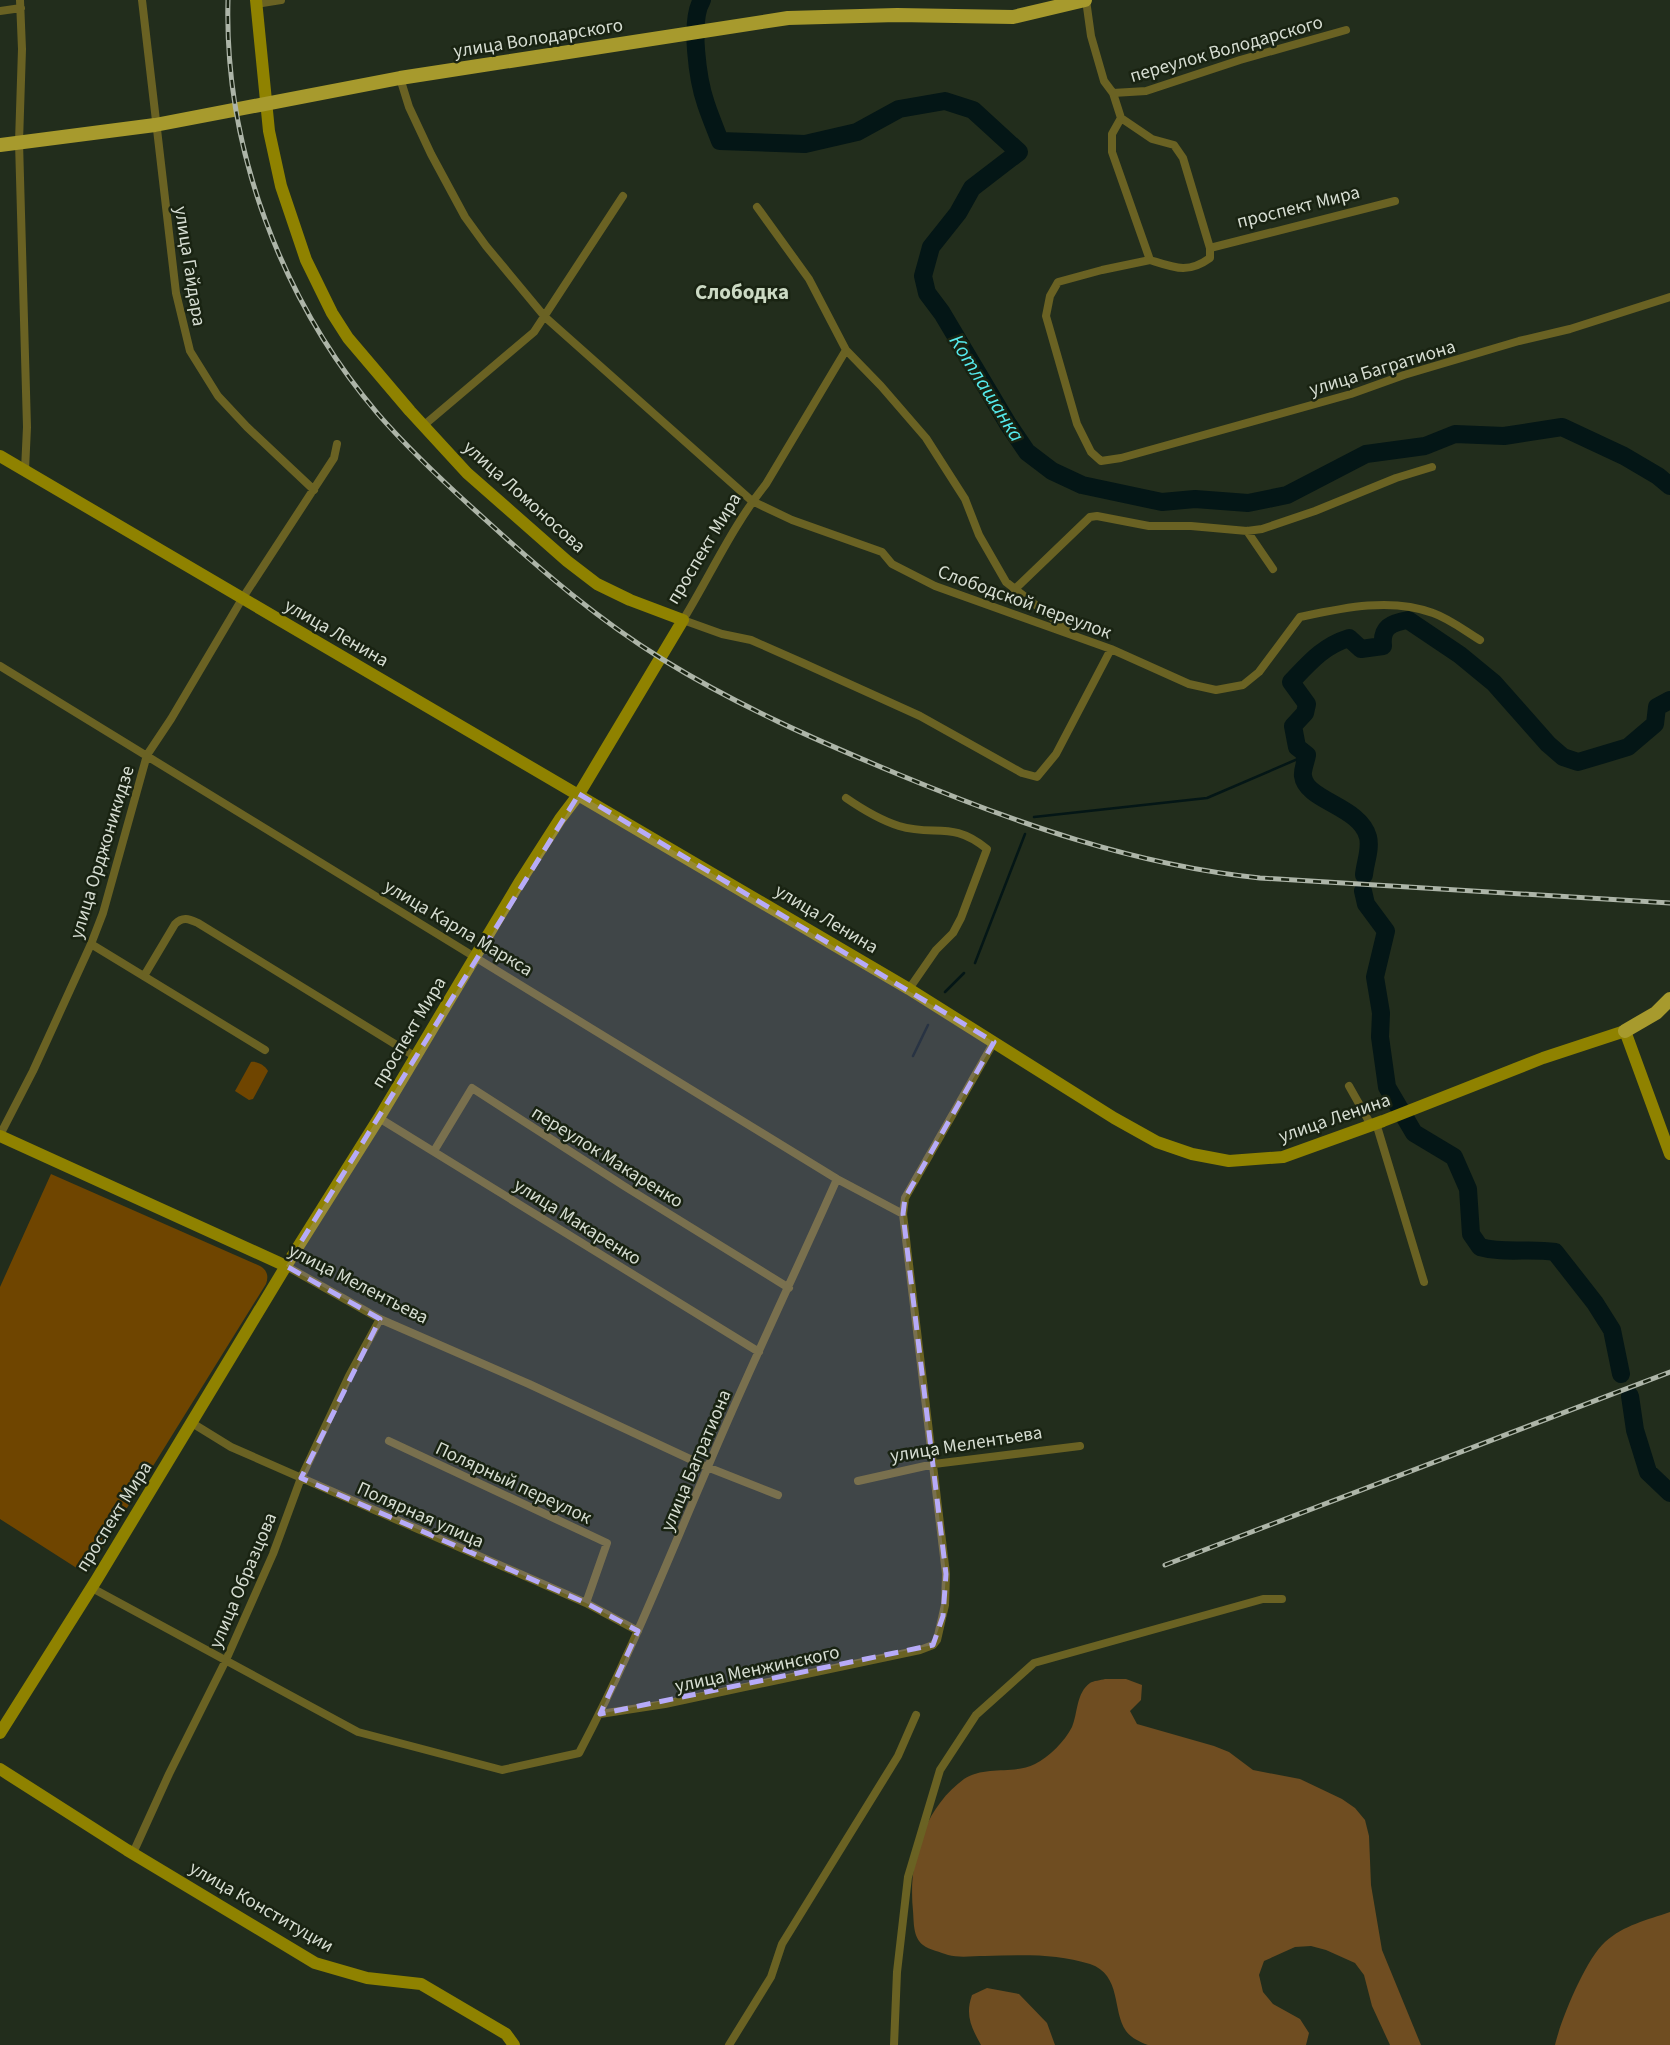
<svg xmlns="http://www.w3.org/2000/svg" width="1670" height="2045" viewBox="0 0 1670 2045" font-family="'Source Sans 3',sans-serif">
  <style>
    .green { fill: #6f4500 }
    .forest { fill: #6f4d21 }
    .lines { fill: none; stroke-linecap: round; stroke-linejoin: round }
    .stream { stroke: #041616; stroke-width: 2.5 }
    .river { stroke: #041616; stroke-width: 18 }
    .street { stroke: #6a6223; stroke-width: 8 }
    .secondary { stroke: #8f8200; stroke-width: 12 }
    .primary { stroke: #a79a2d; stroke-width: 14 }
    .rail-casing { stroke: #adb5a8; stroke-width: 5 }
    .rail { stroke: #192312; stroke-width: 2.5; stroke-dasharray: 8; stroke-linecap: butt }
    .marked { fill: #b7abf8; fill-opacity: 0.2; stroke: #b7abf8; stroke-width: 5; stroke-dasharray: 14 9; stroke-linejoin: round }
    .labels { text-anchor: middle; stroke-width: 5; stroke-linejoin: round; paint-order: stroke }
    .street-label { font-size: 19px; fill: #d6ddd2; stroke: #192312 }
    .neighbourhood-label { font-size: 21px; font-weight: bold; fill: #ccdac4; stroke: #192312 }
    .water-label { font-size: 21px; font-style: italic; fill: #55eaec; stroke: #192312 }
  </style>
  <rect width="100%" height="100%" fill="#222d1c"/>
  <path class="green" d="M251 1062C257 1061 265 1065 268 1071L253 1099 249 1100 235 1091Z
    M51 1174 260 1266C267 1270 269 1276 266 1284L86 1574 0 1519V1287Z"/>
  <path class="forest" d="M1105 1679H1126L1142 1685 1141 1700 1130 1711 1137 1724 1214 1746 1229 1752 1253 1770 1300 1779 1342 1799 1355 1808 1365 1820 1369 1836 1371 1885 1382 1950 1421 2045H1390L1372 2006 1364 1975 1355 1963 1326 1950 1311 1946 1295 1947 1264 1961 1259 1975 1263 1992 1273 2004 1300 2019 1309 2033 1306 2045H1148C1140 2042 1131 2038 1126 2031 1112 2011 1122 1975 1090 1964 1056 1953 1020 1955 985 1956 973 1956 959 1958 948 1955 941 1952 929 1950 923 1945 913 1937 914 1923 913 1911 908 1863 923 1809 964 1779 985 1765 1013 1775 1035 1764 1049 1757 1065 1741 1072 1727 1078 1713 1076 1693 1090 1683 1093 1681 1101 1680 1105 1679Z
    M1670 1912V2045H1555C1561 2019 1586 1959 1605 1942 1624 1925 1647 1920 1670 1912Z
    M987 1988 1019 1994 1047 2023 1055 2045H981C971 2027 965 2015 972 1995Z"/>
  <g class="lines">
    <path class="stream" d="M1034 817 1207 798 1307 755
      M975 963 1025 834
      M945 992 964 973
      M913 1056 928 1025"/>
    <path class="river" d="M702 0C689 21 698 81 706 104 710 116 715 128 720 141L805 144 857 132 899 109 945 101 973 110 1019 152 972 188 958 213 931 247 923 276 927 293 942 313 1008 424 1027 452 1052 471 1082 485 1162 502 1195 499 1248 503 1287 495 1366 454 1425 446 1455 434 1504 436 1562 427 1624 456 1658 476 1670 486
      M1364 875C1365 863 1371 849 1368 837 1360 806 1306 801 1303 776 1302 770 1306 761 1307 755L1297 747 1293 726 1305 713 1307 704 1291 682C1309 663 1323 646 1349 638L1361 649 1383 646C1381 627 1391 623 1408 620L1460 655 1494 683 1548 744 1563 757 1578 762 1628 747 1655 724 1657 707 1670 700
      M1363 891 1366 904 1386 931 1375 977 1381 1013 1380 1037 1387 1087 1414 1133 1454 1157 1468 1189 1471 1234 1480 1247C1504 1254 1529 1248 1555 1252L1595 1303 1612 1330 1621 1374
      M1630 1396 1635 1430 1648 1472 1670 1493"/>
    <path class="street" d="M20 0 22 49 19 142 27 427 25 470
      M142 0 176 293 190 351 218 396 247 427 314 490
      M1086 0 1091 36 1104 81 1113 93 1121 118 1152 139 1174 145 1183 158 1210 248V258C1188 274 1175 268 1150 260L1112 152V134L1121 118
      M256 4 281 0
      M0 11 21 8
      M400 78 409 107 431 154 465 217 486 246 545 317 752 501 792 520 882 552 892 564 935 586 1111 649 1189 684 1216 690 1243 685 1259 672 1300 617C1342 608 1391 597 1433 613 1450 619 1465 631 1480 640
      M1113 93 1146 91 1240 60 1346 30
      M757 207 809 279 846 350 881 386 926 438 965 499 979 535 1006 582 1068 630
      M1210 248 1395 201
      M1150 260 1102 270 1058 282 1050 296 1046 316 1077 424 1091 452 1101 461 1121 458 1351 394 1404 375 1519 341 1570 329 1670 297
      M846 350 766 484C733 525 711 574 683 620L722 634 751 640 803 663 920 716 1022 773 1037 777 1056 754 1111 649
      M423 426 534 332 623 196
      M1247 531 1273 569
      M1014 590 1090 517 1097 516 1149 526H1191L1247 531 1262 529 1315 511 1396 478 1432 467
      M0 666 837 1179 903 1214
      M846 798C862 809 880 820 899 826 935 837 952 820 987 849L961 918 953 933 936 950 909 989
      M91 944 265 1050
      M144 976 175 924C183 916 189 919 198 923L416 1057
      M1349 1086 1371 1125
      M379 1118 759 1352
      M1376 1123 1424 1282
      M0 1135 33 1071 91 944 103 913 147 755 171 719 242 599 334 458 337 444
      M434 1151 472 1088 624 1186 789 1288
      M286 1266 380 1319 529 1384 707 1467 778 1495
      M192 1423 231 1447 586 1603 638 1631
      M389 1441 607 1543 586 1603
      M858 1481 934 1464 1080 1446
      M92 1588 358 1732 502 1770 579 1753C628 1661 666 1564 707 1469 748 1371 794 1276 837 1179
      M600 1714 665 1704 920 1650 933 1645 937 1640 945 1605 946 1574 903 1214 905 1198 994 1042
      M133 1853 169 1774 226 1660 273 1554 301 1478 349 1376 380 1319
      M729 2045 771 1977 782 1944 898 1756 916 1715
      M894 2045 897 1972 908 1877 940 1770 976 1715 1034 1663 1263 1599H1282"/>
    <path class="secondary" d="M0 456 909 989 1114 1118 1157 1142 1192 1154 1229 1161 1283 1157 1383 1121 1543 1058 1625 1031 1670 1154
      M0 1136 286 1266
      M0 1733 97 1579 286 1266 379 1118 519 883 560 819 579 794 683 620 630 600 597 584 567 561 467 473 410 411 348 338 332 313 306 260 281 186 269 131 256 0
      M0 1769 127 1850 315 1963 367 1978 421 1984 506 2034 514 2045"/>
    <path class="primary" d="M0 145 155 125 400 78 788 18 897 15 1013 17 1085 0
      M1625 1031 1656 1013 1670 999"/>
    <defs>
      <path id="rail" d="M228 0C224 149 282 301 378 414 412 453 450 488 488 522 543 572 599 620 662 659 738 706 818 741 900 775 1016 823 1134 865 1260 878L1670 903
        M1165 1565 1670 1372"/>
    </defs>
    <use href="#rail" class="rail-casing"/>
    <use href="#rail" class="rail"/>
  </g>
  <path class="marked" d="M579 794 994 1042 905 1198 903 1214 946 1574 943 1616 933 1645 600 1714 638 1631 586 1603 301 1478 380 1319 286 1266Z"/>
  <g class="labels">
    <g class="street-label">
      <text transform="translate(538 37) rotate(-9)" y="7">улица Володарского</text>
      <text transform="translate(1226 48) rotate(-16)" y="7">переулок Володарского</text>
      <text transform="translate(1298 206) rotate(-14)" y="7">проспект Мира</text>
      <text transform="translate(191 266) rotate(81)" y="7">улица Гайдара</text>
      <text transform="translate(1382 367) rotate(-17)" y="7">улица Багратиона</text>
      <text transform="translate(525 496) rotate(42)" y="7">улица Ломоносова</text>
      <text transform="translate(703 548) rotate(-59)" y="7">проспект Мира</text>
      <text transform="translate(1025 601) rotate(20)" y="7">Слободской переулок</text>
      <text transform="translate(337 632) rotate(30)" y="7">улица Ленина</text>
      <text transform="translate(101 852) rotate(-73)" y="7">улица Орджоникидзе</text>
      <text transform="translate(827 918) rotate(31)" y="7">улица Ленина</text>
      <text transform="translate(459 927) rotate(31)" y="7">улица Карла Маркса</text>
      <text transform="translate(408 1032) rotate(-59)" y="7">проспект Мира</text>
      <text transform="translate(1334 1117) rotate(-19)" y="7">улица Ленина</text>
      <text transform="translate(608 1156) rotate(32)" y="7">переулок Макаренко</text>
      <text transform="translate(578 1221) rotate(32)" y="7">улица Макаренко</text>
      <text transform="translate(359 1283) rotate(27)" y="7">улица Мелентьева</text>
      <text transform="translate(966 1443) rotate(-9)" y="7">улица Мелентьева</text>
      <text transform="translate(695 1460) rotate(-67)" y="7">улица Багратиона</text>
      <text transform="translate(514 1482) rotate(25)" y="7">Полярный переулок</text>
      <text transform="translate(421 1514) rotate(24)" y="7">Полярная улица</text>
      <text transform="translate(113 1516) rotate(-58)" y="7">проспект Мира</text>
      <text transform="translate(242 1580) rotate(-67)" y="7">улица Образцова</text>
      <text transform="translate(757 1668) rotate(-12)" y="7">улица Менжинского</text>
      <text transform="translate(262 1906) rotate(30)" y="7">улица Конституции</text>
    </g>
    <g class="neighbourhood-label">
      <text x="742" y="299">Слободка</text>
    </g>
    <g class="water-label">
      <text transform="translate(987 388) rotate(58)" y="7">Котлашанка</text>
    </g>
  </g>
</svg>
